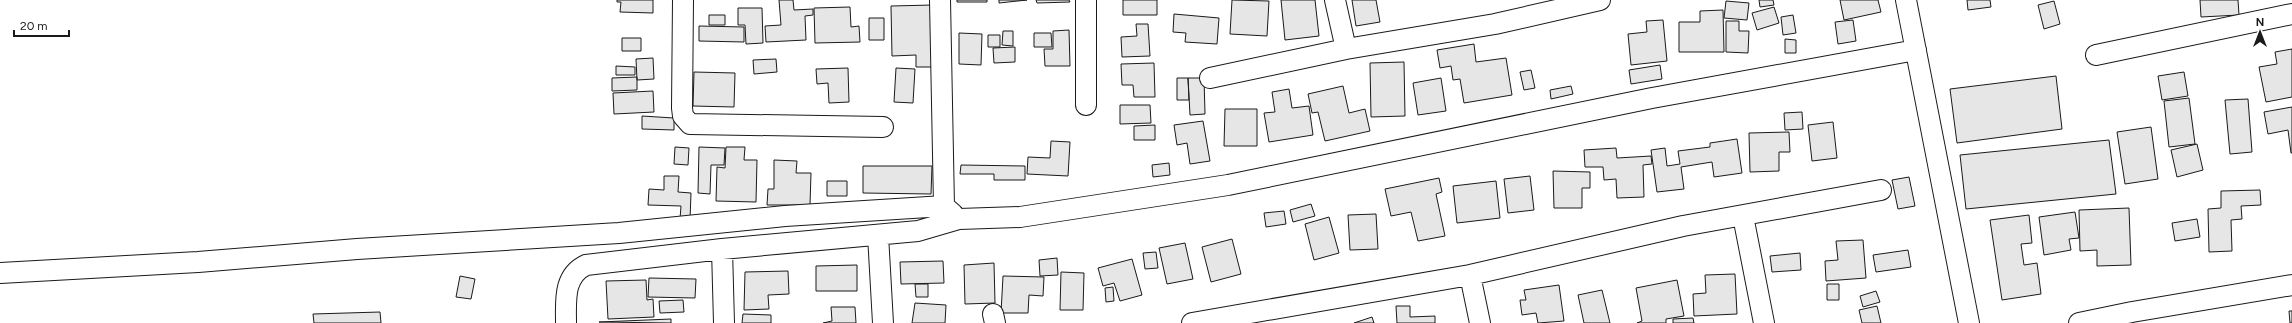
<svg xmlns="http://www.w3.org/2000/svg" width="2292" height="323" viewBox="0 0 2292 323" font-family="Figtree,sans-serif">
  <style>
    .building { fill: #e6e6e6; stroke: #1a1a1a }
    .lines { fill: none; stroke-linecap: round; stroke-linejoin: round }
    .minor-casing { stroke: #1a1a1a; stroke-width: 22 }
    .minor { stroke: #fff; stroke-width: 20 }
  </style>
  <rect width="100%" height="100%" fill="#fff"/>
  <path class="building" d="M617 0H653V13L620 12 621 2H617Z
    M779 0H793L794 10 813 9V15L805 16 806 40 766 42 765 26 781 25Z
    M957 0H987V2H957Z
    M999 0H1027L999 3Z
    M1036 0H1069L1070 2 1037 3Z
    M1123 0H1157V15H1123Z
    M1232 0 1269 1 1267 36 1230 34Z
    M1281 0H1315L1319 36 1285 40Z
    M1352 0H1376L1380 22 1356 26Z
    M1759 0H1773L1774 5 1760 7Z
    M1840 0H1878L1881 12 1844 20Z
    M1967 0H1990L1991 7 1968 10Z
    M2200 0H2238L2239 15 2201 17Z
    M1726 1 1749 3 1747 20 1724 18Z
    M2054 1 2060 24 2044 29 2038 5Z
    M933 5 934 67H916V55L892 56 891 6Z
    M850 7 851 27 859 26 860 42 815 43 814 8Z
    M1774 7 1779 23 1757 30 1752 13Z
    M738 8H762L763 43 746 44 745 25H738Z
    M1723 10 1724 52H1679V22H1700V11Z
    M1174 14 1219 18 1217 44 1185 42 1186 33 1173 32Z
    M709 15H725V25H709Z
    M1793 15 1796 33 1783 35 1781 17Z
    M869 18H884V40H869Z
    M1663 20 1667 61 1631 65 1628 34 1647 32 1646 21Z
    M1853 20 1856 41 1838 44 1835 22Z
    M1726 21H1739V31H1749L1748 53 1726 52Z
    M1136 24H1148L1150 56 1122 57 1121 37 1137 36Z
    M699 26 744 27V42L699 41Z
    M1069 30 1070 66H1045L1044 49H1053V31Z
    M1003 31H1013V46L1002 45Z
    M959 33 982 34 981 65 959 64Z
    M1034 33H1051L1052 47H1034Z
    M988 35H1000V47H988Z
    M622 38H641V51H622Z
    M1785 39 1796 40V53H1785Z
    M1474 44 1476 62 1506 58 1512 95 1464 103 1460 79 1453 80 1451 66 1440 68 1437 50Z
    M1015 47V62L994 63 993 48Z
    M2292 49V97L2266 102 2259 67 2277 64 2275 52Z
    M653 58 654 79 637 80 636 59Z
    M776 59 777 72 754 74 753 60Z
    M1404 62 1405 116 1371 117 1370 63Z
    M1154 63 1155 97H1134L1133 85H1122L1121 64Z
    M1660 65 1662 79 1631 84 1629 70Z
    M616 66 635 67V75H616Z
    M848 68 849 102 829 103 828 83 817 84 816 69Z
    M896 68 915 69 913 103 894 102Z
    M1531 70 1535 88 1524 90 1520 72Z
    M694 72 735 73 734 107 693 106Z
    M2184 72 2188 96 2162 100 2158 76Z
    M2056 76 2062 129 1957 143 1950 89Z
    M637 77V90L612 91V78Z
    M1177 78H1188L1189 100H1177Z
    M1188 78H1204L1205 114 1190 115Z
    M1441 78 1446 111 1418 115 1413 83Z
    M1343 86 1349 113 1365 109 1370 131 1325 141 1318 112 1312 113 1308 94Z
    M1571 86 1573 94 1551 99 1550 90Z
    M1289 89 1292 108 1309 106 1313 135 1269 142 1264 113 1275 112 1272 92Z
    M653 91 654 112 614 114 613 93Z
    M2189 98 2195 144 2169 147 2164 101Z
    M2248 99 2252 152 2230 154 2225 100Z
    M1120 105H1150L1151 123 1120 124Z
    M2292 107V153H2291L2288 130 2268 134 2264 112Z
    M1225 109H1257V146H1224Z
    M1802 112 1803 129 1785 130 1784 113Z
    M642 116 674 118V130L642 129Z
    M1203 121 1210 161 1190 164 1187 143 1177 145 1174 125Z
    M1833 122 1837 158 1812 161 1808 125Z
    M1155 125V140H1134V126Z
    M2151 127 2158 179 2125 184 2117 132Z
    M1789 132 1790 152H1779V171L1750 172 1749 133Z
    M1737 139 1742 173 1714 177 1712 162 1681 167 1684 189 1657 192 1651 150 1665 148 1667 166 1680 164 1678 151 1710 147V143Z
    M2109 140 2116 194 1966 209 1960 155Z
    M1051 141 1070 142 1068 176 1027 174 1028 157 1050 158Z
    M2197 144 2203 170 2177 177 2171 150Z
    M675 147 689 148 688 165 674 164Z
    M699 147 725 148 724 165H711L710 194 698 193Z
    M726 147H745L744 160H757L756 202 716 201 717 167 725 168Z
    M1616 148 1617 158 1651 156 1652 164 1643 165 1644 197 1617 198 1616 179 1604 180 1603 167H1585L1584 150Z
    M774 160 797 161 796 173H811L810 205H767L768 189H774Z
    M1169 163 1170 175 1153 177 1152 165Z
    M961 165 1025 166V180H994V174H960Z
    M863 166H932L931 194 863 193Z
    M1553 171 1590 172V188H1582V208H1554Z
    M664 176H679L678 192 691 193 690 220 680 219 681 206 648 205 649 189 664 190Z
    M1530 176 1534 210 1508 213 1504 179Z
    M1909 177 1915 206 1898 209 1892 180Z
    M1439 178 1442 192 1436 194 1445 236 1418 241 1411 212 1391 216 1385 189Z
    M827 181H847V196H827Z
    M1496 181 1500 218 1457 223 1453 186Z
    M2260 190 2261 205 2241 206 2242 219 2231 220 2232 251 2209 252 2208 209 2221 208V191Z
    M1311 204 1315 216 1293 222 1290 210Z
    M2129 208 2131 265 2097 266V250L2080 251 2079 210Z
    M1284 211 1286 224 1266 227 1264 213Z
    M2075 212 2079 238 2069 239 2071 250 2044 255 2039 217Z
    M1376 214 1378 249 1350 250 1348 215Z
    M2029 215 2032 243 2021 244 2024 265 2037 263 2041 294 2002 300 1990 220Z
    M1329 217 1339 253 1314 260 1305 224Z
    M2197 219 2200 237 2175 241 2172 223Z
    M1232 239 1241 274 1211 282 1202 247Z
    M1863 240 1866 278 1826 281 1825 261 1838 260 1836 241Z
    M1185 243 1193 279 1167 284 1159 248Z
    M1908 250 1911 267 1876 272 1873 255Z
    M1156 252 1158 268 1145 269 1143 253Z
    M1800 253 1801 270 1772 272 1770 256Z
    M1057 258 1058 275 1040 276 1039 260Z
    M1132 259 1142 295 1120 301 1114 283 1103 286 1098 268Z
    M943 261 944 283 901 284 900 262Z
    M994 263 995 303 965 304 964 265Z
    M857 265V291H816V266Z
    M788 271 789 294 768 295 769 309 744 310 745 272Z
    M1061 272 1084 273 1083 310H1060Z
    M1735 274 1737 314 1694 316 1693 294 1706 293 1705 275Z
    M460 276 475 279 471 299 456 297Z
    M1003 276 1044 277 1043 296 1029 295 1028 313H1001Z
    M649 278 696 279 695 298 648 297Z
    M646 280 647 300 653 299 654 317 608 319 606 281Z
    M1677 280 1684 316 1666 319V323H1637L1642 321 1636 288Z
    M915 284H928V297H916Z
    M1827 284H1839V300H1827Z
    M1559 285 1564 321 1538 323 1536 313 1522 315 1520 300H1526L1524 290Z
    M1113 287 1114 301 1106 302 1105 288Z
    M1602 290 1610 323H1584L1578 295Z
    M1876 291 1880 302 1863 307 1860 296Z
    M683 300 684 312 660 313 659 301Z
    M915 303 946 305 945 323H912Z
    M1396 306H1410V317L1435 316V323H1397Z
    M1877 306 1881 323H1862L1859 310Z
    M831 307H855L856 323H823L832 321Z
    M2289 311H2292V323H2290Z
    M380 312 381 323H314L313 314Z
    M743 314 771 315V323H742Z
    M1372 317 1374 323H1354Z
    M1693 318 1694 323H1673V319Z
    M671 319V323L599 322Z"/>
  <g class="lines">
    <defs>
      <path id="minor" d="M683 0 682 108 683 116 690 124 883 127
        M940 0 944 206 953 214
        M1335 0 1346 49
        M1906 0 1969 323
        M2096 55 2292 14
        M1210 78 1346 49 1495 24 1600 0
        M1086 105V0
        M1743 216 1764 323
        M878 235 883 323
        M722 249 724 323
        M0 273 198 262 357 249 619 233 785 216 944 206
        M1470 275 1480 323
        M993 314 995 323
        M566 323C566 301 563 276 586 265L722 249 918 231 959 219 1020 217 1228 185 1652 98 1916 50
        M1192 323 1470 275 1683 226 1881 190
        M2079 323 2132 312 2292 285"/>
    </defs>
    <use href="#minor" class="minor-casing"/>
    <use href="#minor" class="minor"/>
  </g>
  <g transform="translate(2260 32)" stroke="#ffffff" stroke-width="3" paint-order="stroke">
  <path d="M0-3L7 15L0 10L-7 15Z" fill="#1a1a1a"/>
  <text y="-6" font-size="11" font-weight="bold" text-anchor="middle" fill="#1a1a1a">N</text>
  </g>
  <path d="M14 30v6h55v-6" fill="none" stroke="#1a1a1a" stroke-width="2"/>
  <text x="20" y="30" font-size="12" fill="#1a1a1a" stroke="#ffffff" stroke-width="3" paint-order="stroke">20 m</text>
</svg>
